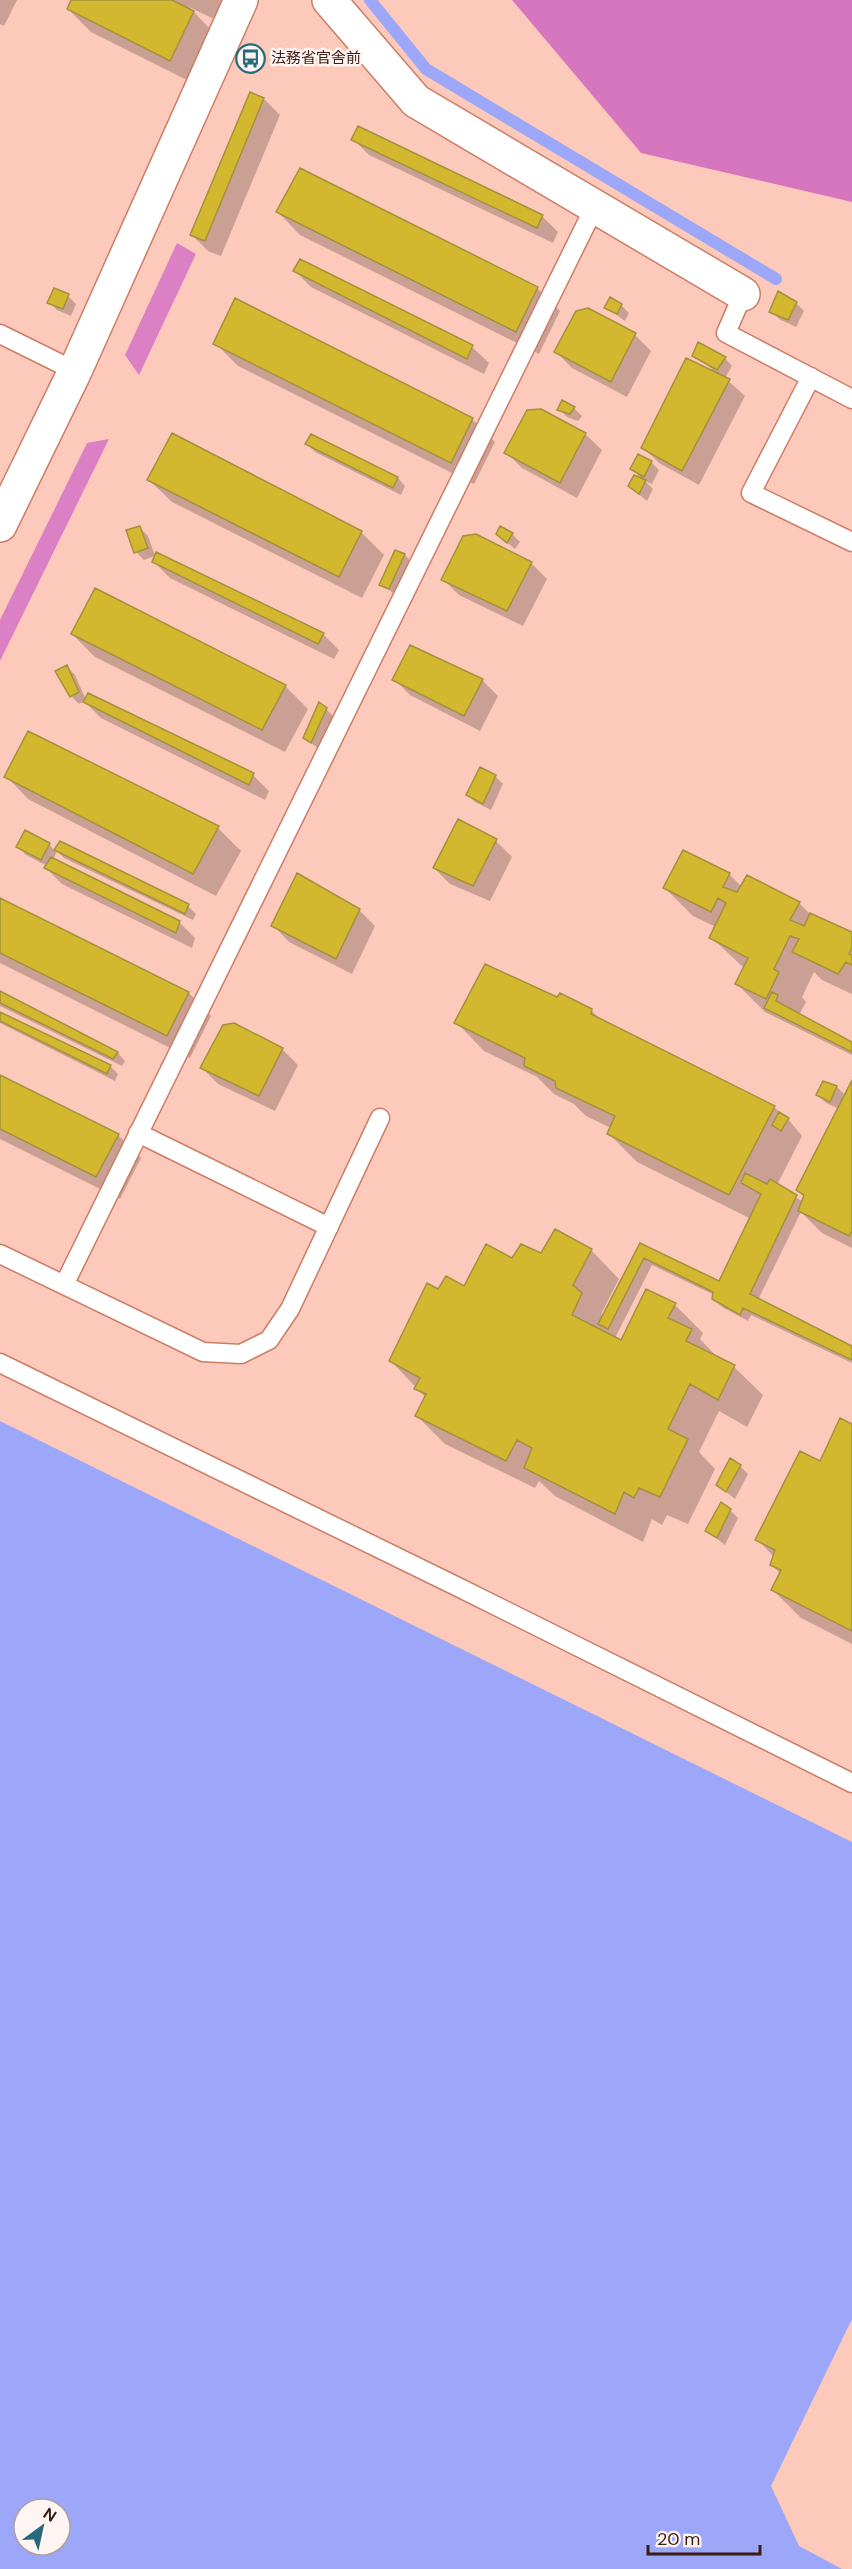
<svg xmlns="http://www.w3.org/2000/svg" width="852" height="2569" viewBox="0 0 852 2569" font-family="'DM Sans','Noto Sans JP',sans-serif">
  <style>
    .green { fill: #db80c4 }
    .forest { fill: #d576be }
    .water { fill: #9ca7f9; fill-rule: evenodd }
    .shadow { fill: #0003 }
    .lines { fill: none; stroke-linecap: round; stroke-linejoin: round }
    .stream { stroke: #9ca7f9; stroke-width: 12 }
    .building { fill: #d3b72e; stroke: #a3913e; stroke-width: 1.5 }
    .service-casing { stroke: #cc7d66; stroke-width: 21 }
    .minor-casing { stroke: #cc7d66; stroke-width: 36 }
    .tertiary-casing { stroke: #cc7d66; stroke-width: 36 }
    .service { stroke: #fff; stroke-width: 18 }
    .minor { stroke: #fff; stroke-width: 33 }
    .tertiary { stroke: #fff; stroke-width: 33 }
    .labels { text-anchor: middle; stroke-width: 5; stroke-linejoin: round; paint-order: stroke }
    .poi-label { font-size: 15px; fill: #3c1c13; stroke: #fff5f3; text-anchor: start }
  </style>
  <rect width="100%" height="100%" fill="#fdc9ba"/>
  <path class="green" d="M177 243 196 254 139 375 125 355Z
    M109 439 0 661V620L87 443Z"/>
  <path class="forest" d="M512 0H852V202L641 153Z"/>
  <path class="water" d="M0 1421 852 1842V2319L771 2486 799 2546 842 2569H0ZM24 2509H60V2545H24Z"/>
  <path class="shadow" d="M0 0H17L4 26 0 24Z
    M73 0H226L216 20 189 7 216 35 193 83 91 32 68 9Z
    M264 99 280 115 221 256 208 251 192 235Z
    M353 139 542 216 558 232 553 243 369 155Z
    M278 212 537 288 560 311 539 354 300 235Z
    M301 261 472 347 489 363 484 374 311 287 295 271Z
    M68 296 76 304 71 316 57 310 49 302Z
    M796 303 804 311 796 327 779 319 771 311Z
    M621 305 629 313 625 321 606 307Z
    M635 335 651 351 627 397 572 368 556 352Z
    M215 343 472 419 495 442 474 484 238 366Z
    M694 355 725 358 732 366 725 378 745 396 699 485 659 463 643 447 711 372 712 369Z
    M574 408 582 416 578 421 567 417 559 409Z
    M541 410 585 434 602 450 577 498 522 468 506 452Z
    M311 436 398 478 405 486 401 495 315 452 307 444Z
    M651 462 659 470 652 484 645 481 653 489 647 501 629 486 643 480 632 469Z
    M149 480 361 532 384 555 362 598 172 502Z
    M140 528 148 536 155 556 144 560 136 552Z
    M512 534 520 542 515 549 506 542Z
    M396 552 405 555 412 563 397 596 381 584Z
    M154 562 323 634 339 650 334 659 170 578Z
    M531 563 547 579 523 626 459 595 443 579Z
    M72 634 285 686 308 709 285 752 95 657Z
    M67 667 75 675 86 700 89 695 253 775 269 791 265 800 101 718 84 701 79 704 71 696Z
    M394 679 482 680 498 696 480 731 410 695Z
    M326 709 334 717 320 750 305 738Z
    M6 776 218 828 241 851 216 896 28 799Z
    M495 776 503 784 491 810 475 802 467 794Z
    M458 821 496 841 512 857 490 901 450 884 434 868Z
    M60 843 188 906 196 914 193 920 64 858 57 851 53 860 179 922 195 938 192 948 62 884 46 868 47 866 26 855 18 847 49 844 55 851Z
    M729 874 742 887 799 903 811 915 852 934V994L822 980 814 972 802 997 806 1002 799 1015 852 1043V1055L765 1012 737 984 745 969 711 937 716 927 693 916 665 888Z
    M0 899 189 993 211 1016 190 1058 0 963Z
    M359 910 375 926 352 974 289 942 273 925Z
    M0 993 118 1053 125 1061 122 1066 0 1006Z
    M557 999 591 1010 603 1022 774 1107 788 1119 802 1136 777 1185 803 1202 805 1196 798 1189 839 1109 826 1103 818 1095 837 1087 846 1096 852 1083V1248L822 1233 801 1212 758 1300 852 1348V1363L751 1315 748 1321 722 1307 714 1299V1295L652 1265 615 1338 621 1342 675 1305 703 1333 700 1339 719 1359 734 1367 763 1395 747 1427 719 1411 699 1452 715 1469 688 1524 667 1515 662 1525 652 1519 643 1542 555 1496 539 1481 535 1488 445 1444 417 1416 426 1398 391 1361 438 1291 465 1288 513 1260 591 1250 619 1279 601 1314 604 1316 640 1245 720 1283 751 1219 637 1162 609 1134 611 1128 586 1116 574 1104 554 1094 537 1077 484 1051 456 1022Z
    M0 1013 110 1066 118 1074 115 1081 0 1023Z
    M282 1049 298 1065 275 1111 218 1084 202 1068Z
    M0 1077 118 1135 141 1158 120 1199 0 1139Z
    M852 1426V1644L801 1618 773 1590 781 1574 771 1564 774 1557 757 1539Z
    M740 1466 748 1474 735 1499 718 1485Z
    M730 1510 738 1518 725 1545 707 1531Z"/>
  <g class="lines">
    <path class="stream" d="M370 0 426 69 776 279"/>
  </g>
  <path class="building" d="M71 0H172L194 11 170 61 67 9Z
    M250 92 264 98 205 241 190 235Z
    M358 126 543 215 537 228 351 140Z
    M300 168 538 287 516 332 276 212Z
    M300 259 473 345 467 359 293 271Z
    M54 288 69 294 63 309 47 303Z
    M778 291 797 302 788 320 769 312Z
    M610 297 622 304 617 314 604 308Z
    M235 298 473 418 451 463 213 344Z
    M588 308 636 333 611 382 554 352 576 311Z
    M698 342 726 357 717 370 692 356Z
    M686 358 730 379 682 471 641 448Z
    M562 400 575 407 570 414 557 410Z
    M541 409 586 433 560 483 504 453 527 410Z
    M172 433 362 531 339 577 147 480Z
    M311 434 398 477 393 488 305 444Z
    M638 454 652 461 644 477 630 469Z
    M634 475 646 480 639 494 628 486Z
    M140 526 148 548 134 553 126 530Z
    M500 526 513 533 507 543 496 534Z
    M476 534 532 562 507 611 441 580 463 536Z
    M395 550 405 554 389 589 379 585Z
    M156 552 324 633 318 644 152 562Z
    M95 588 286 685 262 730 71 634Z
    M410 645 483 679 464 716 392 680Z
    M67 665 79 692 70 697 55 671Z
    M88 693 254 773 249 785 83 702Z
    M319 702 327 708 311 743 303 738Z
    M28 731 219 826 193 874 4 777Z
    M480 767 496 775 483 804 466 795Z
    M458 819 497 839 473 886 433 868Z
    M25 830 50 843 41 860 16 847Z
    M60 841 189 904 185 914 54 850Z
    M683 850 730 873 723 887 737 892 747 875 800 902 790 920 804 926 810 913 852 932V948L849 954 852 955V965L846 962 838 974 792 952 799 939 790 936 774 969 779 972 766 999 735 984 748 958 709 938 726 903 718 898 711 912 663 888Z
    M51 857 180 921 176 933 44 868Z
    M297 873 360 909 336 959 271 926Z
    M0 898 189 992 167 1036 0 953Z
    M485 964 557 997 560 993 592 1009 591 1014 775 1106 729 1195 607 1134 615 1116 556 1088 555 1081 524 1066 525 1058 454 1023Z
    M0 991 118 1052 113 1059 0 1003Z
    M772 992 778 995 776 1001 852 1042V1052L764 1008Z
    M0 1012 111 1065 107 1074 0 1021Z
    M234 1023 283 1048 259 1096 200 1068 223 1025Z
    M0 1075 119 1134 96 1177 0 1129Z
    M852 1080V1231L849 1236 798 1211 804 1195 796 1190Z
    M823 1081 837 1086 830 1102 816 1095Z
    M779 1112 789 1118 781 1131 772 1125Z
    M745 1173 767 1184 770 1179 797 1195 750 1294 852 1346V1360L743 1308 740 1315 712 1299 713 1292 644 1258 608 1329 598 1324 640 1243 719 1281 761 1194 741 1183Z
    M555 1229 592 1249 573 1285 582 1293 572 1315 621 1340 646 1289 676 1303 668 1318 692 1329 686 1341 735 1365 718 1400 690 1384 668 1429 688 1439 660 1497 639 1488 634 1498 624 1492 615 1514 524 1468 532 1448 517 1440 506 1461 415 1416 426 1394 414 1389 420 1378 389 1361 427 1283 438 1289 446 1276 464 1286 486 1244 512 1258 521 1244 541 1253Z
    M840 1418 852 1424V1631L771 1590 781 1570 770 1565 775 1550 755 1540 800 1451 820 1461Z
    M730 1458 741 1465 726 1492 716 1485Z
    M721 1502 731 1509 717 1538 705 1531Z"/>
  <g class="lines">
    <defs>
      <path id="service" d="M743 294 726 333 852 399
        M0 334 75 371
        M811 377 751 493 852 542
        M138 1133 329 1227
        M0 1254 203 1352 241 1354 269 1340 290 1309 380 1118
        M64 1285 595 206
        M0 1363 458 1587 852 1783"/>
      <path id="minor" d="M329 0 416 101 743 294"/>
      <path id="tertiary" d="M0 525 75 371 241 0"/>
    </defs>
    <use href="#service" class="service-casing"/>
    <use href="#minor" class="minor-casing"/>
    <use href="#tertiary" class="tertiary-casing"/>
    <use href="#service" class="service"/>
    <use href="#minor" class="minor"/>
    <use href="#tertiary" class="tertiary"/>
  </g>
  <defs>
    <symbol id="bus-ring" viewBox="-11 -11 22 22"><circle r="9.5" fill="#fff5f3" stroke="#266b7b" stroke-width="1.5"/><path d="M-5-6H5V4H4V6H2V4H-2V6H-4V4H-5ZM-3.5-4V0h7V-4ZM-3.5 1.2v1.5H-2V1.2ZM2 1.2v1.5H3.5V1.2Z" fill="#266b7b"/></symbol>
  </defs>
  <g fill-rule="evenodd">
    <use href="#bus-ring" x="234" y="42" width="33" height="33"/>
  </g>
  <g class="labels">
    <g class="poi-label">
      <text x="271" y="63">法務省官舎前</text>
    </g>
  </g>
  <g transform="translate(42 2527) rotate(33)"><circle r="28" fill="#fff5f3" stroke="#b19e99" stroke-width="1.5"/>
  <path d="M0-4.5L10 22L0 15L-10 22Z" fill="#266b7b"/>
  <text y="-9" font-size="16" font-weight="bold" text-anchor="middle" fill="#3c1c13">N</text>
  </g>
  <path d="M648 2545v9h112v-9" fill="none" stroke="#3c1c13" stroke-width="3"/>
  <text x="657" y="2545" font-size="18" fill="#3c1c13" stroke="#fff5f3" stroke-width="4.5" paint-order="stroke">20 m</text>
</svg>
